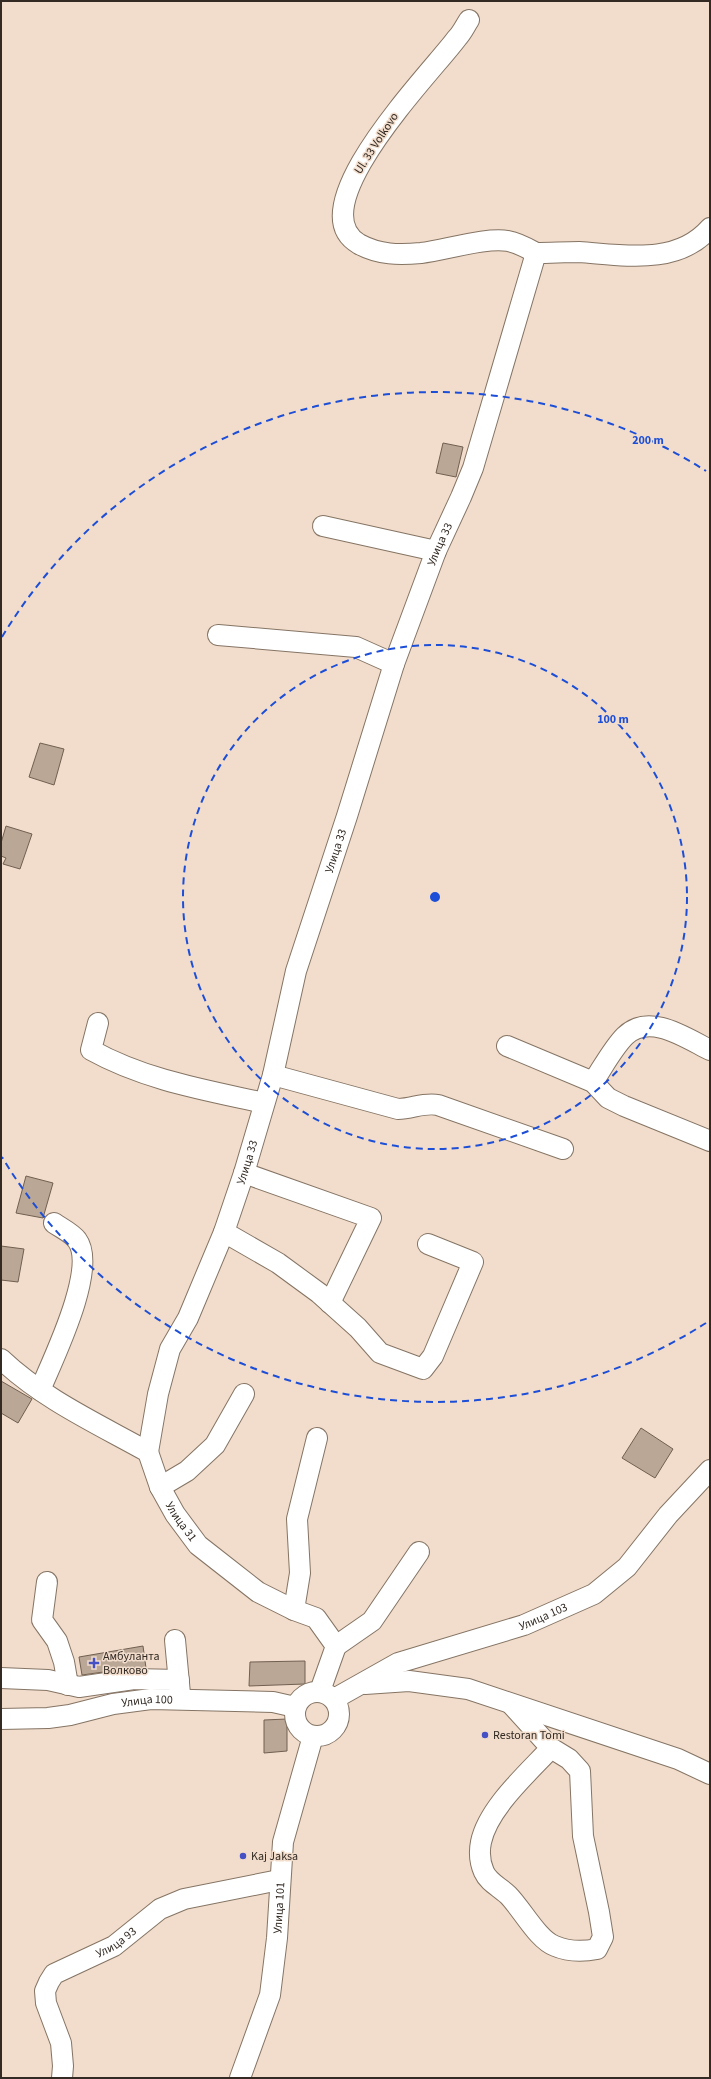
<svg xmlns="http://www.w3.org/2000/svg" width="711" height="2079" viewBox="0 0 711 2079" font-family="'Source Sans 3',sans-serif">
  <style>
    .building { fill: #baa796; stroke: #715f50 }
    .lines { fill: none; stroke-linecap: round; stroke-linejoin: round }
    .street-casing { stroke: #857464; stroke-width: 22 }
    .street { stroke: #fff; stroke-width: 20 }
    .ring { fill: none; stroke: #1d4ed8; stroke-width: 2; stroke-dasharray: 7 5 }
    .poi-dot { fill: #4550c4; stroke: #f2ddcc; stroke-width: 1.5 }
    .labels { text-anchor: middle; stroke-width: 3; stroke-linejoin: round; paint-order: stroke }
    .street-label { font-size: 12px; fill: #322a23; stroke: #f2ddcc }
    .poi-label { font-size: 12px; fill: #322a23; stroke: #f2ddcc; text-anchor: start }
    .centre { fill: #1d4ed8; stroke: #f2ddcc; stroke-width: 2 }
    .ring-label { font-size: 12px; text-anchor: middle; font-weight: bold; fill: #1d4ed8; stroke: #f2ddcc; stroke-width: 3; stroke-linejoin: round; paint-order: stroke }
  </style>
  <rect width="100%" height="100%" fill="#f2ddcc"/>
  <path class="building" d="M443 443 463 447 456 477 436 473Z
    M40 743 64 749 54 785 29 777Z
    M6 826 32 834 20 869 3 864 6 858 1 856V843Z
    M26 1176 53 1183 43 1218 16 1213Z
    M1 1246 24 1249 18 1282 1 1280Z
    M1 1381 32 1399 18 1423 1 1413Z
    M641 1428 673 1449 655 1478 622 1458Z
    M143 1646 146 1668H132L82 1675 79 1657Z
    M305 1661V1684L249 1686 250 1662Z
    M287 1719V1751L264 1753V1720Z"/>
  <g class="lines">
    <defs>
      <g id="street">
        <path d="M469 20C465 26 462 33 457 38 433 71 297 208 359 244 379 255 399 255 421 253 446 250 486 237 508 241 519 243 527 248 536 253"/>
        <path d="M536 253C550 253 565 252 579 252 623 255 677 266 710 228"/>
        <path d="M323 526 436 551"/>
        <path d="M218 635 356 647 394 664"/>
        <path d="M98 1023 91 1050C145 1080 205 1090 264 1103"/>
        <path d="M507 1046 593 1082 608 1098 624 1106 710 1141"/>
        <path d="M273 1075 398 1109C412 1109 424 1102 438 1105L563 1149"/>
        <path d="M593 1082C603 1067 613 1048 625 1036 649 1012 686 1038 710 1050"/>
        <path d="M244 1173 371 1218 330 1303"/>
        <path d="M224 1232 278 1263 319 1293 358 1328 380 1353 423 1369 433 1356 473 1262 428 1244"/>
        <path id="s1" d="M1 1359C43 1399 98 1424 148 1452L160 1487 175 1514 198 1545 258 1592 294 1610 316 1618 336 1646 320 1691"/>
        <path d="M40 1390C53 1359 98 1268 77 1240 72 1233 61 1228 54 1223"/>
        <path id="s2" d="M148 1452 158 1394 170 1349 188 1318 224 1232 244 1173 273 1075 296 971 347 816 394 664 436 551 461 497 473 468 536 253"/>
        <path d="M160 1487 187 1471 215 1445 244 1394"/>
        <path d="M47 1582 42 1620 57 1641 64 1662 68 1685"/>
        <path d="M294 1610 300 1573 297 1519 317 1438"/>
        <path d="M175 1640 180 1694"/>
        <path d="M336 1646 372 1621 419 1552"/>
        <path d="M1 1678 48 1680 79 1687 134 1679 179 1680"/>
        <path d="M365 1684 409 1681 468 1689 678 1759 710 1774"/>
        <circle cx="317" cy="1714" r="22"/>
        <path id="s3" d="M334 1699 398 1663 524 1625 594 1594 627 1567 668 1515 710 1470"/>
        <path d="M512 1705 551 1748C528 1773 488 1808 481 1842 479 1852 480 1863 484 1872 489 1883 500 1887 508 1895 522 1909 538 1940 555 1946 569 1952 582 1952 597 1949L603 1937 599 1912 583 1836 580 1771 569 1759 551 1748"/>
        <path id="s4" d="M1 1719 48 1718 70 1715 113 1704 151 1699 273 1702 295 1707"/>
        <path id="s5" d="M62 2078 63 2066 61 2043 46 2003 45 1991 49 1982 54 1974 114 1946 160 1909 184 1899 279 1880"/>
        <path id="s6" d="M240 2078 270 1995 277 1938 283 1842 313 1736"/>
      </g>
    </defs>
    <use href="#street" class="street-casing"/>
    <use href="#street" class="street"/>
  </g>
  <g class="ring">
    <circle cx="435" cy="897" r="252"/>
    <path d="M706 1323A505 505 0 0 1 2 1157M2 637A505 505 0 0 1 706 471"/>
  </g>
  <g class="poi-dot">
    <path d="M92 1657h4v4h4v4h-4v4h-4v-4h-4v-4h4z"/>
    <circle cx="485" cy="1735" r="4"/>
    <circle cx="243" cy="1856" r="4"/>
  </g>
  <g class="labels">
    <g class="street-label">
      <text transform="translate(376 143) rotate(-57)" y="4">Ul. 33 Volkovo</text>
      <text dy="4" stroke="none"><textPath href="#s2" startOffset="956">Улица 33</textPath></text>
      <text dy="4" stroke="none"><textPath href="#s2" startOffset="632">Улица 33</textPath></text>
      <text dy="4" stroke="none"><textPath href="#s2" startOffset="308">Улица 33</textPath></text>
      <text dy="4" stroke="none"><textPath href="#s1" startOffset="252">Улица 31</textPath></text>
      <text dy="4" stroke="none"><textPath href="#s3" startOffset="226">Улица 103</textPath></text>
      <text dy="4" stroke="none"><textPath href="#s4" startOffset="148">Улица 100</textPath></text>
      <text dy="4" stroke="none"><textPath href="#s6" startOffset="176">Улица 101</textPath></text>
      <text dy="4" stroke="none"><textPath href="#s5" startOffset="179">Улица 93</textPath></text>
    </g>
    <g class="poi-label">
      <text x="103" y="1660">Амбуланта<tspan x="103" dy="14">Волково</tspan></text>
      <text x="493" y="1739">Restoran Tomi</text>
      <text x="251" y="1860">Kaj Jaksa</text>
    </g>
  </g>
  <circle cx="435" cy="897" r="6" class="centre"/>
  <g class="ring-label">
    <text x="648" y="444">200 m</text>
    <text x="613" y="723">100 m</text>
  </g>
  <rect width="711" height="2079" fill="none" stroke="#322a23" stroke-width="4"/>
</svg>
